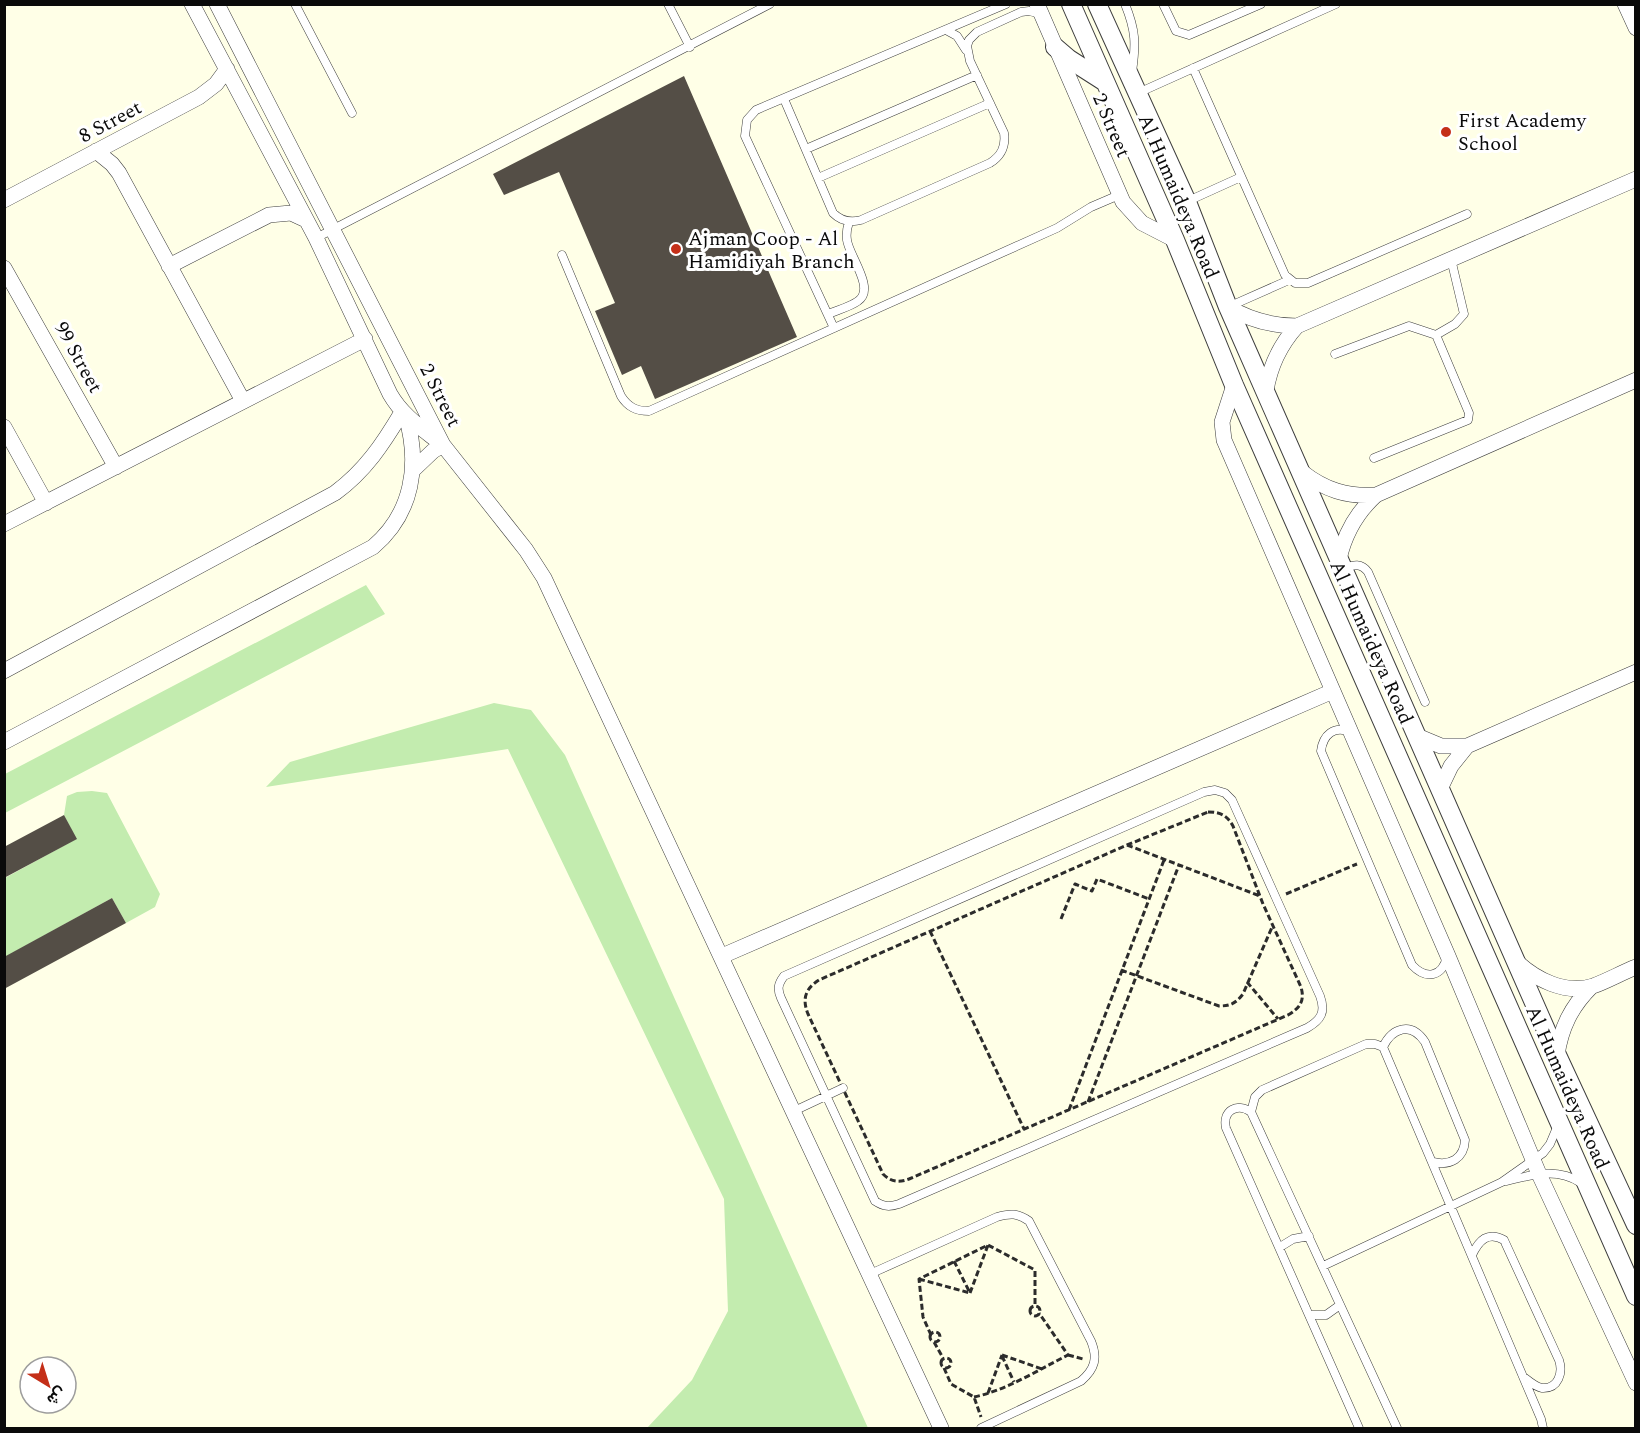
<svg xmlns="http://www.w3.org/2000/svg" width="1640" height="1433" viewBox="0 0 1640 1433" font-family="Spectral,Vazirmatn,serif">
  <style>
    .green { fill: #c3ecaf }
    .building { fill: #544e46 }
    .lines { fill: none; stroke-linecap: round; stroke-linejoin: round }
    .service-casing { stroke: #3d3d3d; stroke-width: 9 }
    .minor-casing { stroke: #3d3d3d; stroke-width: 16 }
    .tertiary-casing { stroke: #3d3d3d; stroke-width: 20 }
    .path { stroke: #2c2c2c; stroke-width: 3; stroke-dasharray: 6 3; stroke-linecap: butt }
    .service { stroke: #fff; stroke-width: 8 }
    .minor { stroke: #fff; stroke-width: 15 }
    .tertiary { stroke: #fff; stroke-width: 18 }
    .poi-dot { fill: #c42f18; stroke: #fff; stroke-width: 2 }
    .labels { text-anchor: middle; stroke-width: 6; stroke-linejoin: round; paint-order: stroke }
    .poi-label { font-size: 20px; fill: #0a0a0a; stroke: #fff; text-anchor: start }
    .street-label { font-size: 20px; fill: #0a0a0a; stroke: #fff }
  </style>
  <rect width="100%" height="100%" fill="#ffffe7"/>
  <path class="green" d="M366 585 385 614 5 813V774Z
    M494 703 531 710 565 755 868 1428H647L692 1380 728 1311 724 1199 508 749 266 787 290 762Z
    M92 791 107 793 160 894 155 907 126 923 112 898 5 957V878L76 839 64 815 67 796 77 792Z"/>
  <path class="building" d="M684 76 797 337 655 399 641 366 622 375 595 311 615 303 559 172 504 195 493 174Z
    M64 815 77 839 4 878V847Z
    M112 898 126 923 4 989V957Z"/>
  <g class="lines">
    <defs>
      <path id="service" d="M295 4 352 113
        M668 4 690 47
        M1125 4C1136 31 1136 44 1132 72
        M1163 4 1176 31 1189 35 1261 4
        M946 30 957 36 966 50
        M1193 68 1285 275 1295 283H1308L1467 214
        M1138 93 1336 4
        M784 99 833 213C841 221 850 223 861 220L990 163C1001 156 1006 147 1004 133L970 61 967 46 969 40 977 32 1021 12 1029 11 1041 14
        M806 149 977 75
        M818 178 990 103
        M1188 201 1241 177
        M316 238 770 4
        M562 255 621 396C628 407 636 411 649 411L1057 228 1091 207 1119 195
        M1228 307 1289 280
        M828 314C837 310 850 307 858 301 876 289 849 256 847 240 846 234 847 228 849 222
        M834 328 745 136 747 120 756 110 1006 4
        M1335 354 1409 326 1436 335 1455 324 1464 314 1451 259
        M1374 458 1468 420 1469 413 1436 335
        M1343 568C1353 565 1361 562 1368 572L1425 702
        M1350 732C1334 725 1323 735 1321 751L1412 965C1426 980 1442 977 1447 957
        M1215 790 1225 793 1232 800 1320 996C1326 1012 1321 1020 1307 1028L899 1204C890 1207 884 1207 875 1201L781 998C777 989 778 984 784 976L1204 792Z
        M1383 1047C1392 1028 1411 1021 1425 1042L1465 1140C1464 1159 1450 1166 1433 1162
        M794 1111 843 1088
        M1251 1112C1237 1102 1222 1111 1226 1128L1359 1428
        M1506 1181C1532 1175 1557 1167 1581 1183
        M1280 1247 1293 1239 1309 1236
        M1472 1255C1479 1240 1488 1231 1504 1240L1559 1360C1563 1372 1559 1389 1542 1388 1536 1387 1530 1382 1525 1378
        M1323 1266 1502 1182 1543 1153 1550 1144 1558 1125
        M870 1274 997 1217C1010 1213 1018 1213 1029 1221L1091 1341C1098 1358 1095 1369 1081 1381L981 1428
        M1309 1315H1326L1340 1305
        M1397 1428 1251 1112 1255 1097 1262 1090 1366 1044H1375L1383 1047 1541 1419 1543 1428"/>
      <path id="minor" d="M192 4 316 238 390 394C402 415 420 427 439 442
        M217 4 443 445 526 550 544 578 941 1428
        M1037 4 1123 202 1142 223 1175 240
        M1625 4 1636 28
        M96 151 112 164 119 173 243 401
        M4 200 199 97 216 84 227 69
        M169 266 269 215 291 213 306 220
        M4 268 116 467
        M1228 307C1250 320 1272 326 1297 326L1636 179
        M1234 385 1222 422 1224 440 1448 956 1539 1174 1636 1383
        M1266 391C1270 365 1280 345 1297 326
        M4 427 46 503
        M413 470 433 451 443 445
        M1302 472C1325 490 1347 497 1376 495L1636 380
        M4 524 365 339
        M1339 559C1345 533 1356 513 1376 495
        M4 671 335 493C365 471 383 444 402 412
        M1417 736 1441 746H1467L1636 672
        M4 742 373 547C413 513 420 464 406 416
        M1440 789 1451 766 1467 746
        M722 956 1333 691
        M1516 961C1535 979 1565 995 1593 986 1607 981 1621 973 1636 967
        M1557 1055C1561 1028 1571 1007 1591 987"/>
      <path id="tertiary" d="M1071 4 1175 240 1234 385 1636 1296
        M1097 4 1187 202 1228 307 1557 1055 1636 1225
        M1055 47 1069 59 1105 82"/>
    </defs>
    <use href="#service" class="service-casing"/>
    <use href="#minor" class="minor-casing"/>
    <use href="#tertiary" class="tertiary-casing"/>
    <path class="path" d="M1208 812C1220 812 1227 815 1233 826L1263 904 1301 987C1305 1001 1300 1008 1288 1015L909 1179C899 1183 891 1182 883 1174L808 1014C802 999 805 989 819 980L1127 845Z
      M1127 845 1260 896
      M1286 894 1357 864
      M1061 919 1075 884 1092 891 1097 879 1149 899
      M930 931 1024 1129
      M1121 970 1219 1006C1231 1006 1236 1003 1243 994L1273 925
      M1247 982 1278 1019
      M1088 1102 1179 865
      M1069 1110 1164 860
      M954 1261 970 1293
      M919 1279 970 1293
      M970 1293 988 1245
      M1030 1311a5 5 0 1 1 10 0a5 5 0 1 1-10 0Z
      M930 1337a5 5 0 1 1 10 0a5 5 0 1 1-10 0Z
      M931 1335 923 1317 919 1279 988 1245 1035 1270V1305
      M934 1342 943 1358
      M1002 1355 1042 1369
      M1068 1355 1083 1359
      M1002 1356 1014 1382
      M941 1363a5 5 0 1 1 10 0a5 5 0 1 1-10 0Z
      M944 1368 951 1384 974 1397 981 1417
      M988 1393 1002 1355
      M974 1397C1007 1390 1038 1370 1068 1355L1039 1313"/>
    <use href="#service" class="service"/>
    <use href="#minor" class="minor"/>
    <use href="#tertiary" class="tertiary"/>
  </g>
  <g class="poi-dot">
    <circle cx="1446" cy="132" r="6"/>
    <circle cx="676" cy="249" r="6"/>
  </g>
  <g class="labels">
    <g class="poi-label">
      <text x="1458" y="127">First Academy<tspan x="1458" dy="23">School</tspan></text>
      <text x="688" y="245">Ajman Coop - Al<tspan x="688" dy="23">Hamidiyah Branch</tspan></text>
    </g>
    <g class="street-label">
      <text transform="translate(110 121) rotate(-28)" y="7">8 Street</text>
      <text transform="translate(1112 125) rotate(67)" y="7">2 Street</text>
      <text transform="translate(1179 196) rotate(67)" y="7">Al Humaideya Road</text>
      <text transform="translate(79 357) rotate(61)" y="7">99 Street</text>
      <text transform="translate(441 395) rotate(63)" y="7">2 Street</text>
      <text transform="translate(1372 642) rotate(66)" y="7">Al Humaideya Road</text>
      <text transform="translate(1568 1087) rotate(66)" y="7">Al Humaideya Road</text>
    </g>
  </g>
  <rect width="1640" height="1433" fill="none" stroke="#0a0a0a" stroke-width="12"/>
  <g transform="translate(48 1385) rotate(142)"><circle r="28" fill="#ffffff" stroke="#9d9d9d" stroke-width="1.5"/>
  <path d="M0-4.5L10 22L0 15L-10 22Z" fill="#c42f18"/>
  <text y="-9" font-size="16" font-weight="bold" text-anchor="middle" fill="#0a0a0a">ش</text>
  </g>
</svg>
